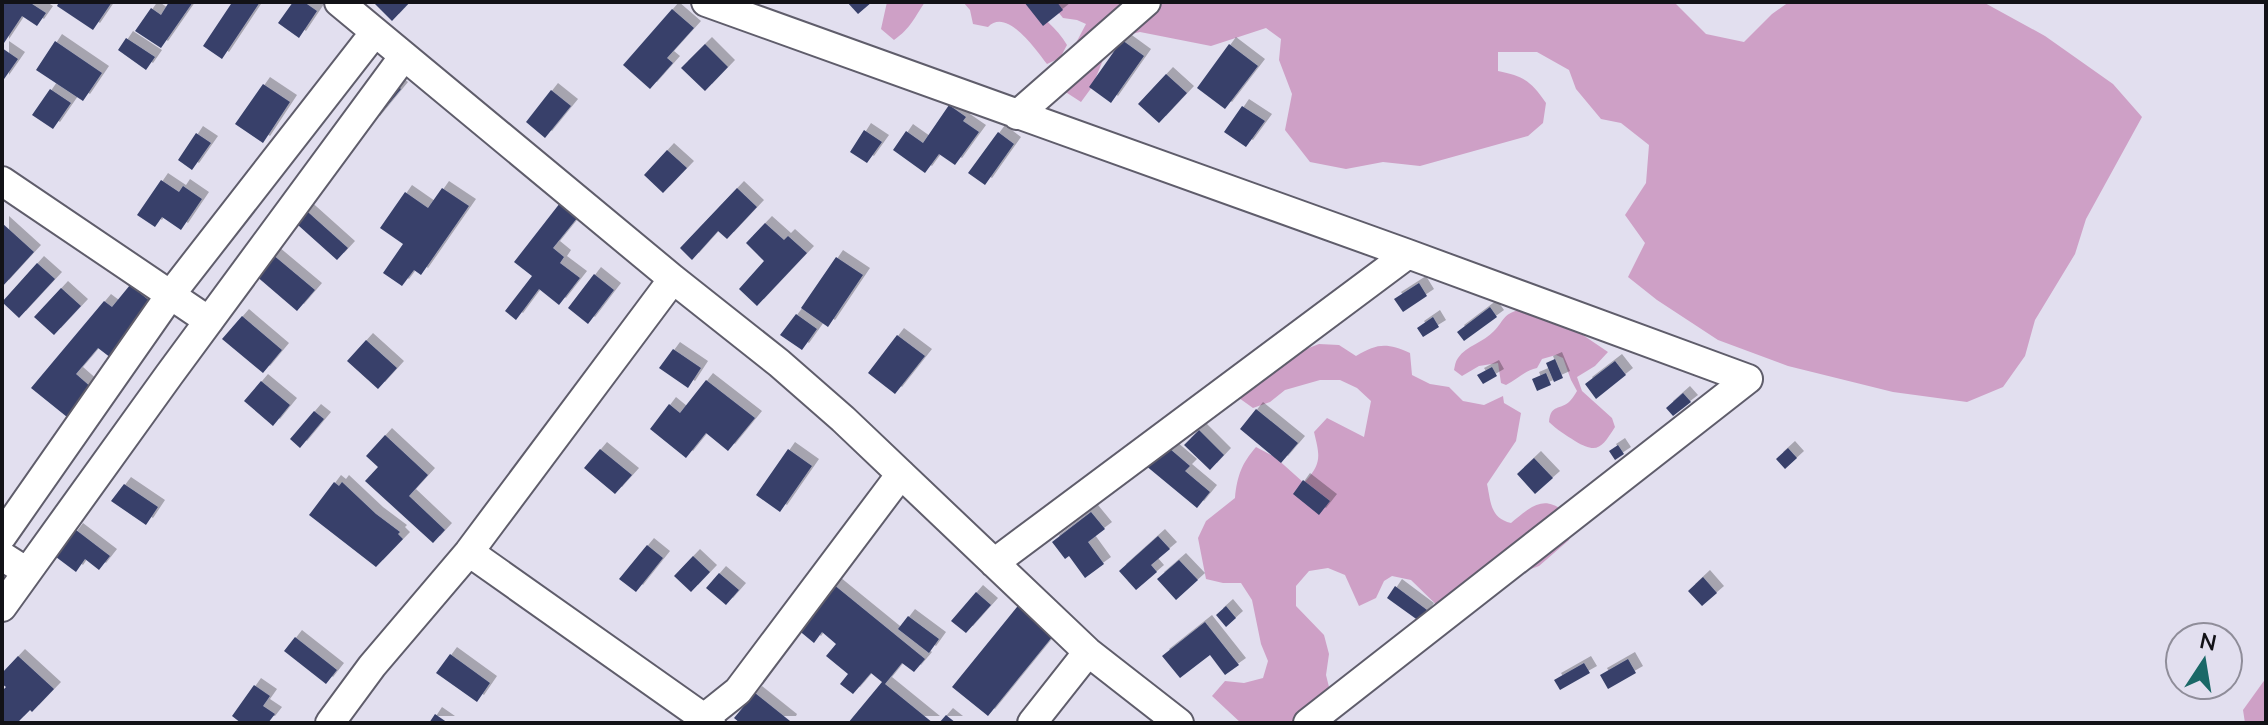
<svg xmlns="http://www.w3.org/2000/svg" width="2268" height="725" viewBox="0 0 2268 725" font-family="'Nunito Sans',sans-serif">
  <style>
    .forest { fill: #cea0c6 }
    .building { fill: #37416b; filter: url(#shadow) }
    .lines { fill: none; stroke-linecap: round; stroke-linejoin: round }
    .street-casing { stroke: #5f5d6b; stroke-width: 32 }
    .street { stroke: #fff; stroke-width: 28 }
  </style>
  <defs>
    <filter id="shadow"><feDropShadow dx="7" dy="-7" stdDeviation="0" flood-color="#0004"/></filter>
  </defs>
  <rect width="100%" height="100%" fill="#e2dfef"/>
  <path class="forest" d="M887 2H925C914 18 911 28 894 40L881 29Z
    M963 2H1028C1041 18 1057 27 1067 45L1060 58 1047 64C1036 50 1007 7 988 27L973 24 970 10Z
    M1050 2H1674L1706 34 1744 42 1772 14 1789 2H1983L2045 36 2113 84 2142 117 2086 219 2075 254 2035 320 2025 356 2003 387 1967 402 1893 392 1788 366 1718 340 1657 300 1628 277 1645 243 1625 215 1646 183 1649 145 1621 123 1601 119 1576 89 1569 70 1537 52H1498V71C1523 76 1531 81 1546 103L1543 123 1528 136 1420 166 1383 162 1346 169 1310 162 1285 130 1292 94 1279 60 1281 39 1266 28 1211 46 1140 32 1122 36 1107 50 1092 87 1081 102 1064 91 1069 56 1086 24 1077 20 1063 18Z
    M1518 310 1574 329 1608 352 1595 366 1577 377 1582 391 1612 418 1615 427C1602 447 1598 455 1575 441 1566 435 1557 430 1549 422 1551 403 1560 411 1570 401 1573 398 1575 394 1577 391L1571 380 1563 358 1556 355 1542 359 1537 368C1524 371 1518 379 1506 385L1501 383 1498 363 1479 366 1462 376 1454 370C1455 366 1455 362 1458 358 1466 346 1484 342 1494 331 1504 321 1502 315 1518 310Z
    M1319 344 1339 345 1356 356C1378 343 1387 343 1410 353L1412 375 1430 384 1449 387 1463 401 1484 405 1503 396 1504 403 1521 413 1516 441 1487 484C1491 502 1490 518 1511 523 1538 500 1548 494 1576 522L1569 540 1539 566 1501 580 1451 619 1411 580 1392 576 1384 581 1376 598 1359 606 1345 575 1328 568 1309 571 1296 586V606L1324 635 1329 654 1326 675 1331 695 1321 723H1241L1212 696 1225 681 1244 683 1263 678 1268 661 1261 644 1252 600 1241 583H1223L1206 579 1198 538 1206 521 1235 498C1237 476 1242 463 1256 447L1275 457 1304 483C1322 463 1320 457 1314 432L1327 418 1364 437 1371 401 1357 388 1340 380H1320L1285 390 1270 402 1253 408 1239 398 1283 358Z
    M2266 678V723H2245L2243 710Z"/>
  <path class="building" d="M2 2H29L46 13 37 26 22 16 2 46Z
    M59 2H112L93 30 57 6Z
    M169 2H193L161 48 135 31 151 8 161 15Z
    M228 2H260L222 59 203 46 231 4Z
    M293 2H304L317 11 299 38 278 23Z
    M373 2H410L392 21Z
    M847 2H872L858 14Z
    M1024 2H1057L1063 10 1043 26Z
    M672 9 694 28 667 58 673 63 650 89 623 65Z
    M126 38 155 57 146 70 118 50Z
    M1122 40 1144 56 1111 103 1089 87Z
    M55 41 102 73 83 101 36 70Z
    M705 44 728 67 705 91 681 68Z
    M1229 44 1258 66 1225 109 1197 88Z
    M2 48 18 59 2 82Z
    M1166 74 1187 93 1159 123 1138 104Z
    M391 81 401 89 373 123 363 115Z
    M263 84 290 102 263 143 235 124Z
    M50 89 71 103 53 129 32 115Z
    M551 90 571 106 545 138 526 122Z
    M949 105 966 117 963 121 979 132 955 165 939 154 925 173 893 150 906 131 923 143Z
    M1242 106 1265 121 1246 147 1224 132Z
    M864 130 882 142 867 163 850 152Z
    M998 132 1014 144 985 185 968 173Z
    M196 133 211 143 192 170 178 160Z
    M667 150 687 168 663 193 644 175Z
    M161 180 179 192 183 186 202 199 181 230 162 217 155 227 137 215Z
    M442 188 469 206 421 275 414 270 402 286 383 273 403 244 380 228 405 192 428 208Z
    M737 188 757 207 727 239 718 231 692 260 680 248Z
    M560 203 578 217 553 248 564 257 560 263 580 278 559 305 539 289 516 320 505 311 532 276 514 262Z
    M300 205 348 248 337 260 289 217Z
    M2 223 34 252 2 287Z
    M765 223 784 240 788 236 807 253 757 306 739 289 764 261 746 243Z
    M266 249 315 290 297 311 248 269Z
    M836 257 863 275 828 327 801 308Z
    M37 263 55 279 19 318 2 302Z
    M594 274 614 290 588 324 568 308Z
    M1419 283 1427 296 1403 312 1394 299Z
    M130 285 151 302 132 324 136 328 111 358 98 348 76 374 92 388 67 417 31 388 104 301 112 307Z
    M61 288 81 306 54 335 34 317Z
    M1490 307 1497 317 1464 341 1457 332Z
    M796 314 817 329 802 350 780 335Z
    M242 316 282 350 263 373 222 339Z
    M1433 317 1439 327 1423 337 1417 328Z
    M897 335 925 356 895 394 868 373Z
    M366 340 397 368 378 389 347 361Z
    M673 349 701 368 688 388 659 368Z
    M1555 359 1563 378 1554 382 1546 363Z
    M1615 361 1626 375 1596 399 1585 384Z
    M1492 367 1497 376 1483 384 1477 375Z
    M1546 373 1551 385 1537 391 1532 379Z
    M706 380 755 418 728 451 706 433 686 458 650 429 669 404 680 413Z
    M261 381 290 405 273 426 244 401Z
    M1683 393 1691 402 1673 416 1666 408Z
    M1256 409 1298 443 1281 463 1240 429Z
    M314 411 324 419 300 448 290 439Z
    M1199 430 1224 455 1210 470 1184 445Z
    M385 435 428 475 409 496 445 530 433 543 365 481 378 467 366 456Z
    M1163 443 1190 466 1185 471 1210 492 1197 508 1145 465Z
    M1618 445 1624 454 1615 460 1609 451Z
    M1788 448 1797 458 1785 469 1776 459Z
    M600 449 632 475 615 494 584 468Z
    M788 449 812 466 780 512 756 495Z
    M1534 458 1553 478 1535 494 1517 474Z
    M1303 480 1330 501 1319 515 1293 494Z
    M334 482 339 486 342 482 376 514 400 532 398 534 403 539 376 567 309 515Z
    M124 484 158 507 146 525 111 501Z
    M1091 512 1105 529 1088 542 1104 564 1085 578 1069 556 1065 559 1052 542Z
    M76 530 110 556 99 570 85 559 76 572 56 557Z
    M1158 536 1170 549 1151 565 1157 572 1136 590 1119 571Z
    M647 545 663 558 636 592 619 579Z
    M693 556 710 572 691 592 674 576Z
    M1179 560 1198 580 1176 600 1157 579Z
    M719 573 739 590 726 605 706 588Z
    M1703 577 1717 593 1702 606 1688 591Z
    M828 580 925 659 914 672 902 663 885 684 933 723H848L882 682 871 673 853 694 840 684 848 674 826 656 836 644 822 632 814 643 791 624Z
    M1395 586 1427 610 1419 621 1387 598Z
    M976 592 991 605 966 633 951 621Z
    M1021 602 1057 631 988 716 952 687Z
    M1226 606 1236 618 1226 627 1216 615Z
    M908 616 939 639 929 653 898 629Z
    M1205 622 1239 665 1225 675 1210 655 1180 678 1162 656Z
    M295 637 337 670 326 684 284 651Z
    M450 654 490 683 477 702 436 673Z
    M18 656 54 689 32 712 30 710 17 723H2V691L6 687 2 684V673Z
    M1628 659 1636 673 1608 689 1600 675Z
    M1584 663 1590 673 1560 690 1554 680Z
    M254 685 270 696 263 706 275 714 268 723H241L232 716Z
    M755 693 790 721 789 723H740L734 718Z
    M435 714 448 723H429Z
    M946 715 956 723H939Z"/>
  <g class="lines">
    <defs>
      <path id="street" d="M339 2 673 279 779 363 843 419 1088 652 1179 723
        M706 2 1408 254 1748 379
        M1017 115 1146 2
        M2 181 209 321
        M2 536 171 294 375 32
        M469 552 711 723
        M2 556 27 572
        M994 563 1408 254
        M2 607 169 375 404 56
        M330 723 372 666 469 552 673 279
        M698 723 738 691 901 474
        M1032 723 1088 652
        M1308 723 1748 379"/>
    </defs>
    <use href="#street" class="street-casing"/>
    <use href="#street" class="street"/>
  </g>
  <rect width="2268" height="725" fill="none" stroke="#121217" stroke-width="8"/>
  <g transform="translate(2204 661) rotate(12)"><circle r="38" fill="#e2dfef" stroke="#8f8d99" stroke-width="2"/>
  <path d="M0-6L14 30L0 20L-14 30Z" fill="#1a6867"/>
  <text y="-12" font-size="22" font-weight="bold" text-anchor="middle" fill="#121217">N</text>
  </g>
</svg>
